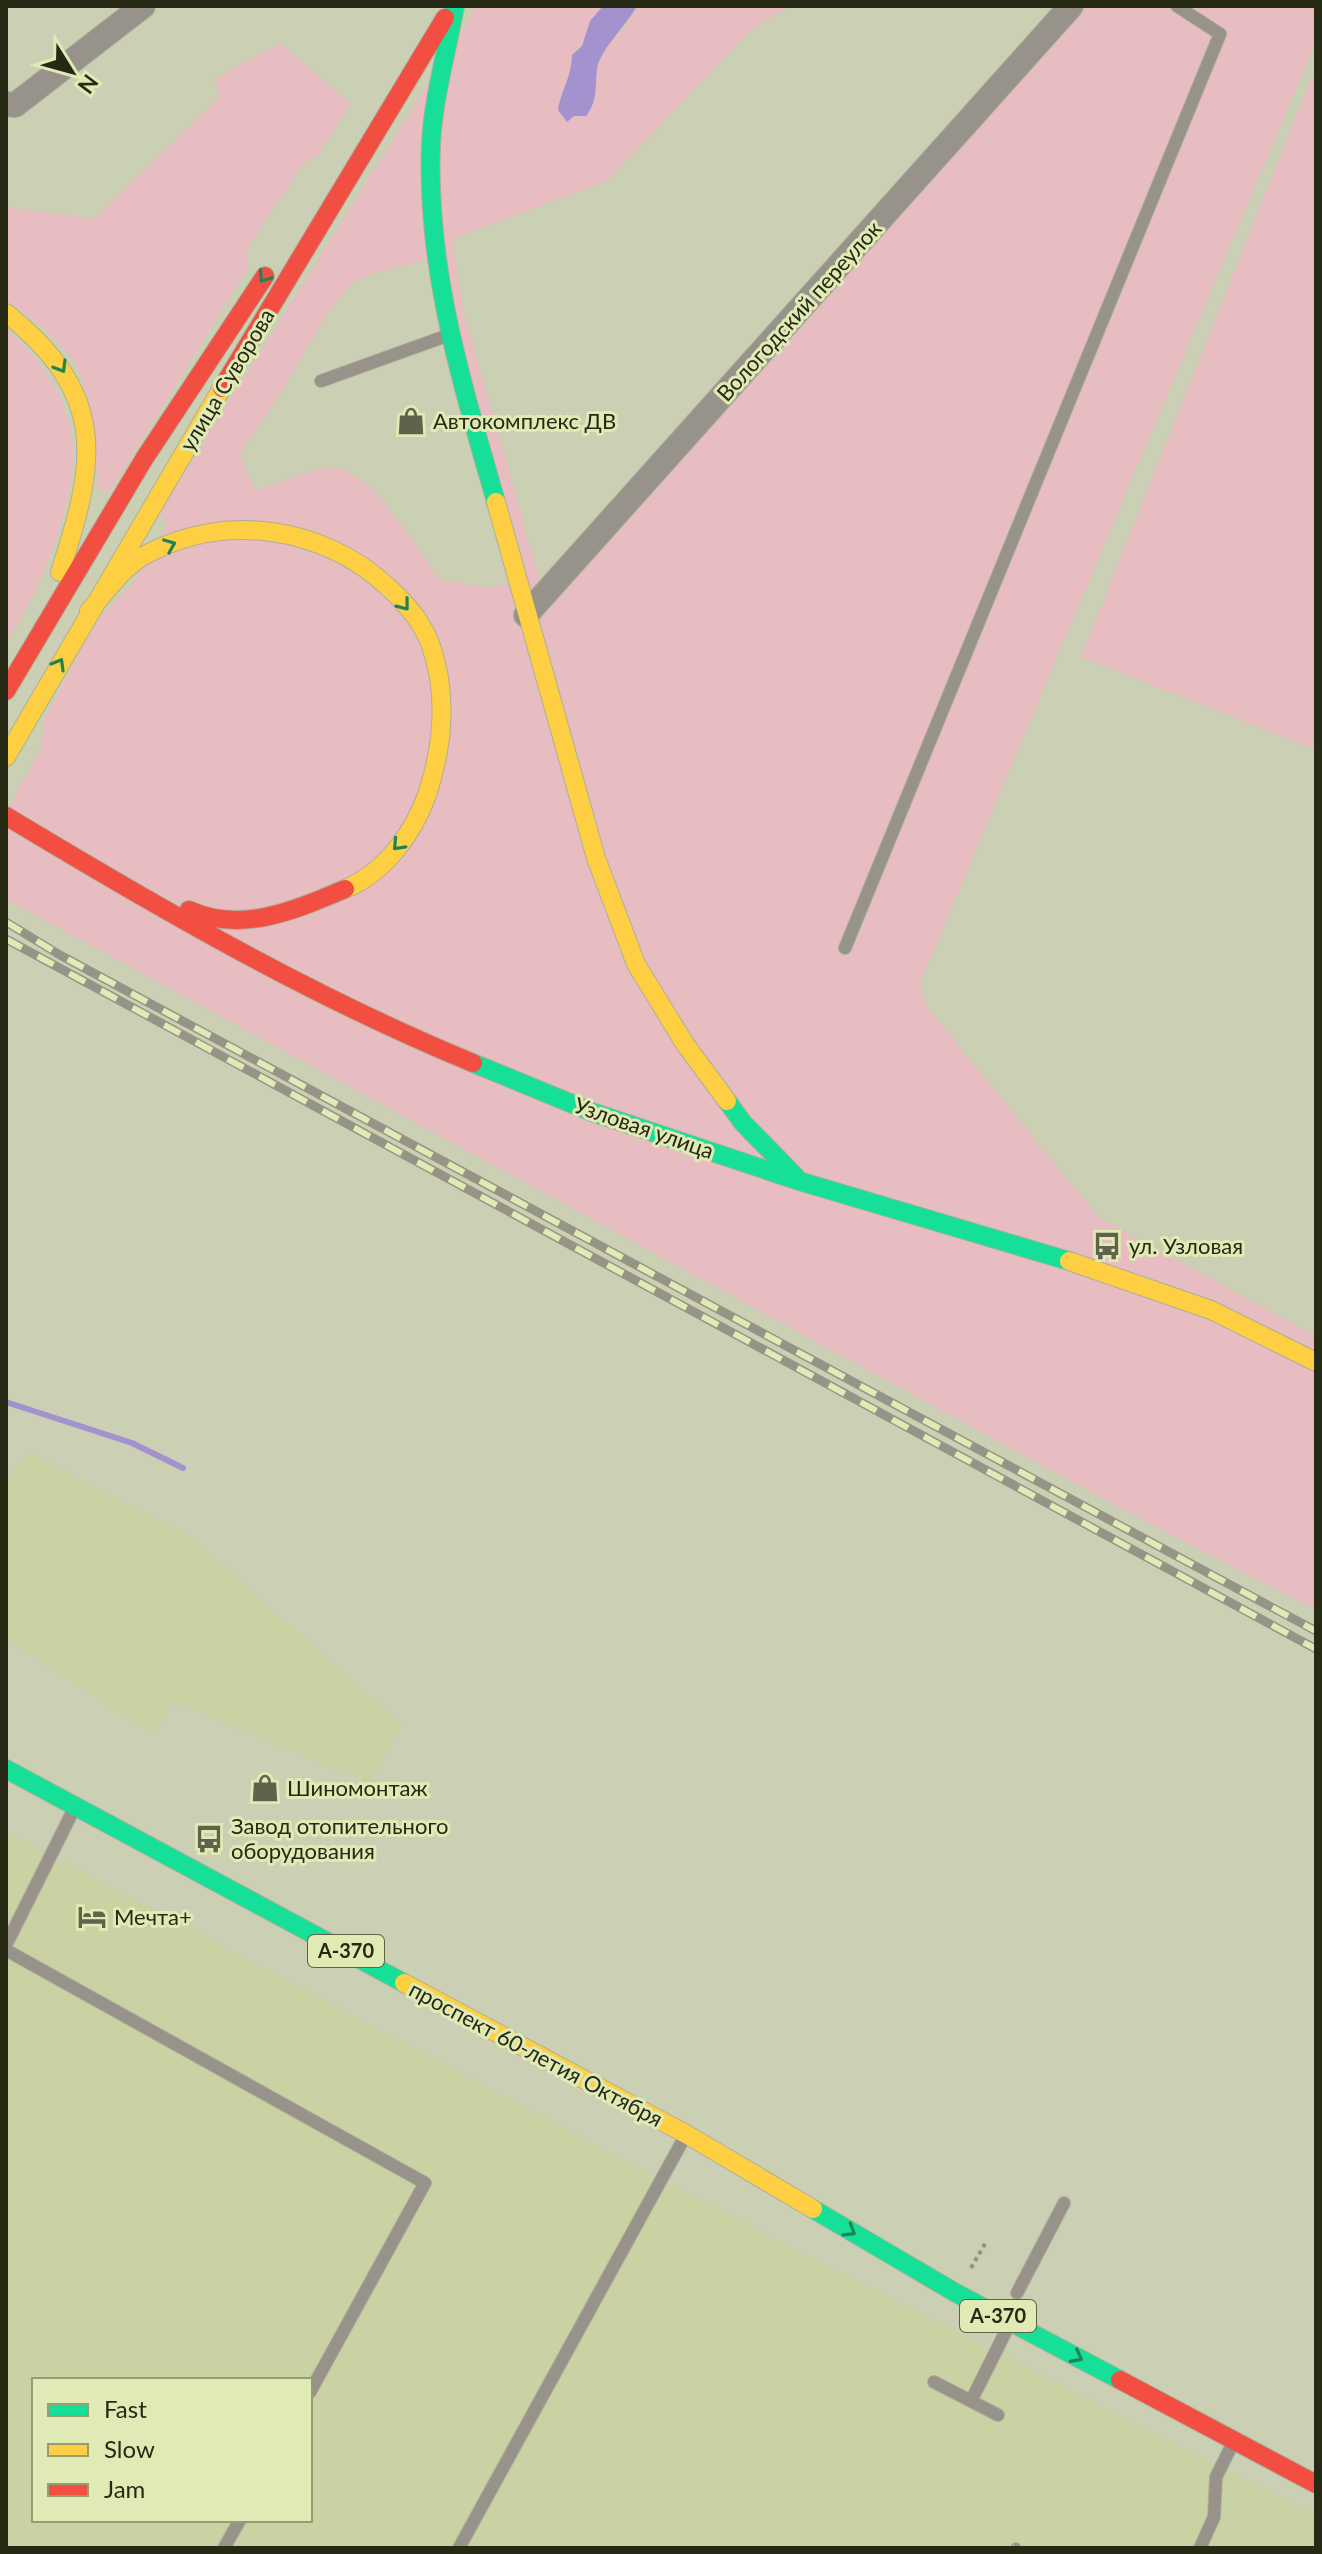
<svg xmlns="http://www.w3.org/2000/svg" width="1322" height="2554" viewBox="0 0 1322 2554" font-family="Lato,sans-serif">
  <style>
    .built { fill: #cad2a4; fill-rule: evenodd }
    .green { fill: #e7bdc1; fill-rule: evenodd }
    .water { fill: #a492cf }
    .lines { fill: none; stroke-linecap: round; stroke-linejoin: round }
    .stream { stroke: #a492cf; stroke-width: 6 }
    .lane-casing { stroke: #acaf9a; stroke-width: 14 }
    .street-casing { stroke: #acaf9a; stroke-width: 26 }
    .fast-casing { stroke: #acaf9a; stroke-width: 20 }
    .slow-casing { stroke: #acaf9a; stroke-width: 20 }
    .jam-casing { stroke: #acaf9a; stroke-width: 20 }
    .path { stroke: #949286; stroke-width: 4; stroke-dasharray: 4 4; stroke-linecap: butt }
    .lane { stroke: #98938a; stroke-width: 12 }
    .street { stroke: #98938a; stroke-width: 24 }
    .fast { stroke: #16e098; stroke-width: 18 }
    .slow { stroke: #ffcf43; stroke-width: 18 }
    .jam { stroke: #f24e42; stroke-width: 18 }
    .rail-casing { stroke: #959486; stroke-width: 9 }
    .rail { stroke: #e0eab4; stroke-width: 6; stroke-dasharray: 18; stroke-linecap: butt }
    .oneway { stroke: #1e8456 }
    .labels { text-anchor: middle; stroke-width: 6; stroke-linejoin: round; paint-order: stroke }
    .shield { fill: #e0eab4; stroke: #5e6344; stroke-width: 2 }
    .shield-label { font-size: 20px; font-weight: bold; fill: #262914 }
    .street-label { font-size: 22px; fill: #262914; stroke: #e0eab4 }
    .poi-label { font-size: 22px; fill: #262914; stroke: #e0eab4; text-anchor: start }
  </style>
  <rect width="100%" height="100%" fill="#cbd0b4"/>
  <path class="built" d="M26 1451 190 1537 402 1725 370 1783 173 1701 153 1734 6 1638V1488Z
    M6 1831 688 2194 1316 2516V2548H6ZM34 2380H310V2520H34Z"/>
  <path class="green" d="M477 6H603L590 21 582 46 572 55 571 77 562 88 597 67 611 37 627 26 637 6H789L751 30 607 181 452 239 463 309 540 580 1057 6H1316V41L920 983 925 1004 1099 1218 1316 1336V1610L1124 1510 6 899V811L40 751 44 720 94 624 134 581 167 524 159 513ZM434 258 516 580 492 588 439 580C421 552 367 463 330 468 306 470 280 483 258 490L252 485 240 454 278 397 327 314 352 282 378 272Z
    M280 43 351 104 319 154 302 165 247 248 248 268 110 492H99C86 389 99 363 6 300V207L94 219 219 97 215 79Z
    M1316 66V750L1081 657Z
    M6 329C39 356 65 393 72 436 81 496 39 594 6 643Z"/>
  <path class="water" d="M603 6H637C627 25 600 49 597 69 595 87 598 101 586 116H574L567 122 558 110C562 87 571 79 572 55L582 46 590 21Z"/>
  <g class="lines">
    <path class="stream" d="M6 1402 132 1443 183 1468"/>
    <defs>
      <path id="lane" d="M321 381 446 336
        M845 948 1220 34 1177 6
        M6 1945 72 1813
        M6 1950 425 2183 310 2392
        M1017 2293 1064 2203
        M934 2382 998 2415
        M971 2401 1007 2329
        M224 2548 240 2520
        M459 2548 683 2140
        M1200 2548 1214 2517 1216 2477 1231 2447"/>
      <path id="street" d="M6 104 15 105 143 6
        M526 615 1071 6"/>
      <path id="fast" d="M455 6C447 51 433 99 431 144 426 271 462 382 496 502
        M473 1063 592 1112 799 1181 1069 1261
        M727 1101 743 1123 796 1177
        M6 1769 404 1983
        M813 2209 956 2293 1120 2380"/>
      <path id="slow" d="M6 313C108 395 97 459 60 572
        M496 502 596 858 636 964 685 1044 727 1101
        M89 611C106 592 122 568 145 555 224 512 323 526 388 587 406 603 423 623 431 646 448 695 443 746 427 795 413 834 384 873 345 889
        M6 757 222 388
        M1069 1261 1211 1310 1316 1362
        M404 1983 686 2134 813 2209"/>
      <path id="jam" d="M222 388 445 18
        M6 691 144 459 265 276
        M6 816C157 907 310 996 473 1063
        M189 910C241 934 295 910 345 889
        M1120 2380 1316 2484"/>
    </defs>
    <use href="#lane" class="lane-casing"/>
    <use href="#street" class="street-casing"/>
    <use href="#fast" class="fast-casing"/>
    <use href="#slow" class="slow-casing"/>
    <use href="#jam" class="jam-casing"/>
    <path class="path" d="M971 2268 986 2242"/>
    <use href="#lane" class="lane"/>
    <use href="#street" class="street"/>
    <use href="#fast" class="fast"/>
    <use href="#slow" class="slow"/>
    <use href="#jam" class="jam"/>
    <defs>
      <path id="rail" d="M6 922 60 955 1316 1631
        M6 939 1316 1649
        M1015 2548 1016 2547"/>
    </defs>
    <use href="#rail" class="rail-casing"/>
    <use href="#rail" class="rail"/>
  </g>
  <defs><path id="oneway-chevron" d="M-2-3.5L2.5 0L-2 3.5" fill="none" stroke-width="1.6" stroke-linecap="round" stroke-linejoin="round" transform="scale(2)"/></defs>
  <g class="oneway">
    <use href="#oneway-chevron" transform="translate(264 277) rotate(125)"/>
    <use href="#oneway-chevron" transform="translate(61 367) rotate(59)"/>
    <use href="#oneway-chevron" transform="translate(170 545) rotate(-22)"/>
    <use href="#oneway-chevron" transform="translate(404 605) rotate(52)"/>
    <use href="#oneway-chevron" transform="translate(59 664) rotate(-60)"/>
    <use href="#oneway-chevron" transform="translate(398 845) rotate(133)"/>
    <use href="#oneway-chevron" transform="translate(850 2231) rotate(31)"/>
    <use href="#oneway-chevron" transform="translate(1077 2357) rotate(28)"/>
  </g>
  <defs>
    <symbol id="shop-bare" viewBox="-9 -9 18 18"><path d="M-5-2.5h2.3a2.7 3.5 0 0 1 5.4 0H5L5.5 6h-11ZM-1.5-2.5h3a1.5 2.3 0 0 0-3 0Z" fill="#60634c" stroke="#e0eab4" stroke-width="2.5" paint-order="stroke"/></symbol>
    <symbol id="bus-bare" viewBox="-9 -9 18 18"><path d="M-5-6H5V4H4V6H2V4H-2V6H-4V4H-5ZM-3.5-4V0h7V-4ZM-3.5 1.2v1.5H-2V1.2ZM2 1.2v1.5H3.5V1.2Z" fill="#60634c" stroke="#e0eab4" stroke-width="2.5" paint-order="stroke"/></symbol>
    <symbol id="hotel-bare" viewBox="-9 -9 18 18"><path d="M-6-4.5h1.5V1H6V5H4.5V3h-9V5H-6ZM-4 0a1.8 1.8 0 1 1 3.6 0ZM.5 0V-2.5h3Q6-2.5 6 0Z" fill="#60634c" stroke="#e0eab4" stroke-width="2.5" paint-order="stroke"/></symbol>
  </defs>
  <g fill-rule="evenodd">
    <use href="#shop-bare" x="391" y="401" width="40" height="40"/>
    <use href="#bus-bare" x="1087" y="1226" width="40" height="40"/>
    <use href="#shop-bare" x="245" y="1768" width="40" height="40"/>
    <use href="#bus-bare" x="189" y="1819" width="40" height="40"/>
    <use href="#hotel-bare" x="72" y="1897" width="40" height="40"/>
  </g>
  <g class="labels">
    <g class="shield">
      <rect x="308" y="1935" width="76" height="32" rx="6"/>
      <rect x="960" y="2300" width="76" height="32" rx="6"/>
    </g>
    <g class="shield-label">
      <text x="346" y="1958">А-370</text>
      <text x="998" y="2323">А-370</text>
    </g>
    <g class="street-label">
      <text transform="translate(799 311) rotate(-48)" y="8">Вологодский переулок</text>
      <text transform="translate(227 380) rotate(-59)" y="8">улица Суворова</text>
      <text transform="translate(644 1128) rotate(19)" y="8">Узловая улица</text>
      <text transform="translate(536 2054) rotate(28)" y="8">проспект 60-летия Октября</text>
    </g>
    <g class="poi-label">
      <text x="433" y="429">Автокомплекс ДВ</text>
      <text x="1129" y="1254">ул. Узловая</text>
      <text x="287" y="1796">Шиномонтаж</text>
      <text x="231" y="1834">Завод отопительного<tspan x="231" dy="25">оборудования</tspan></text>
      <text x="114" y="1925">Мечта+</text>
    </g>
  </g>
  <rect width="1322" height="2554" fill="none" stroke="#262914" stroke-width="16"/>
  <rect x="32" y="2378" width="280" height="144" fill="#e0eab4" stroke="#969d74" stroke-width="2"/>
  <rect x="48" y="2404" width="40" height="12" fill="#16e098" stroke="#969d74" stroke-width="2"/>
  <text x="104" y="2418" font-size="24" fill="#262914">Fast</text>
  <rect x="48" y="2444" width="40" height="12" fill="#ffcf43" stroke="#969d74" stroke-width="2"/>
  <text x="104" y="2458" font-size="24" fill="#262914">Slow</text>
  <rect x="48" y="2484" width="40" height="12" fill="#f24e42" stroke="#969d74" stroke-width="2"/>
  <text x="104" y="2498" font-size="24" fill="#262914">Jam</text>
  <g transform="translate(72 72) rotate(127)" stroke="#e0eab4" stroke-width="6" paint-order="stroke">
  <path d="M0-6L14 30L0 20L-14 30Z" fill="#262914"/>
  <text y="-12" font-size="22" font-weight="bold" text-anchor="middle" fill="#262914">N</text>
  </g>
</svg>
